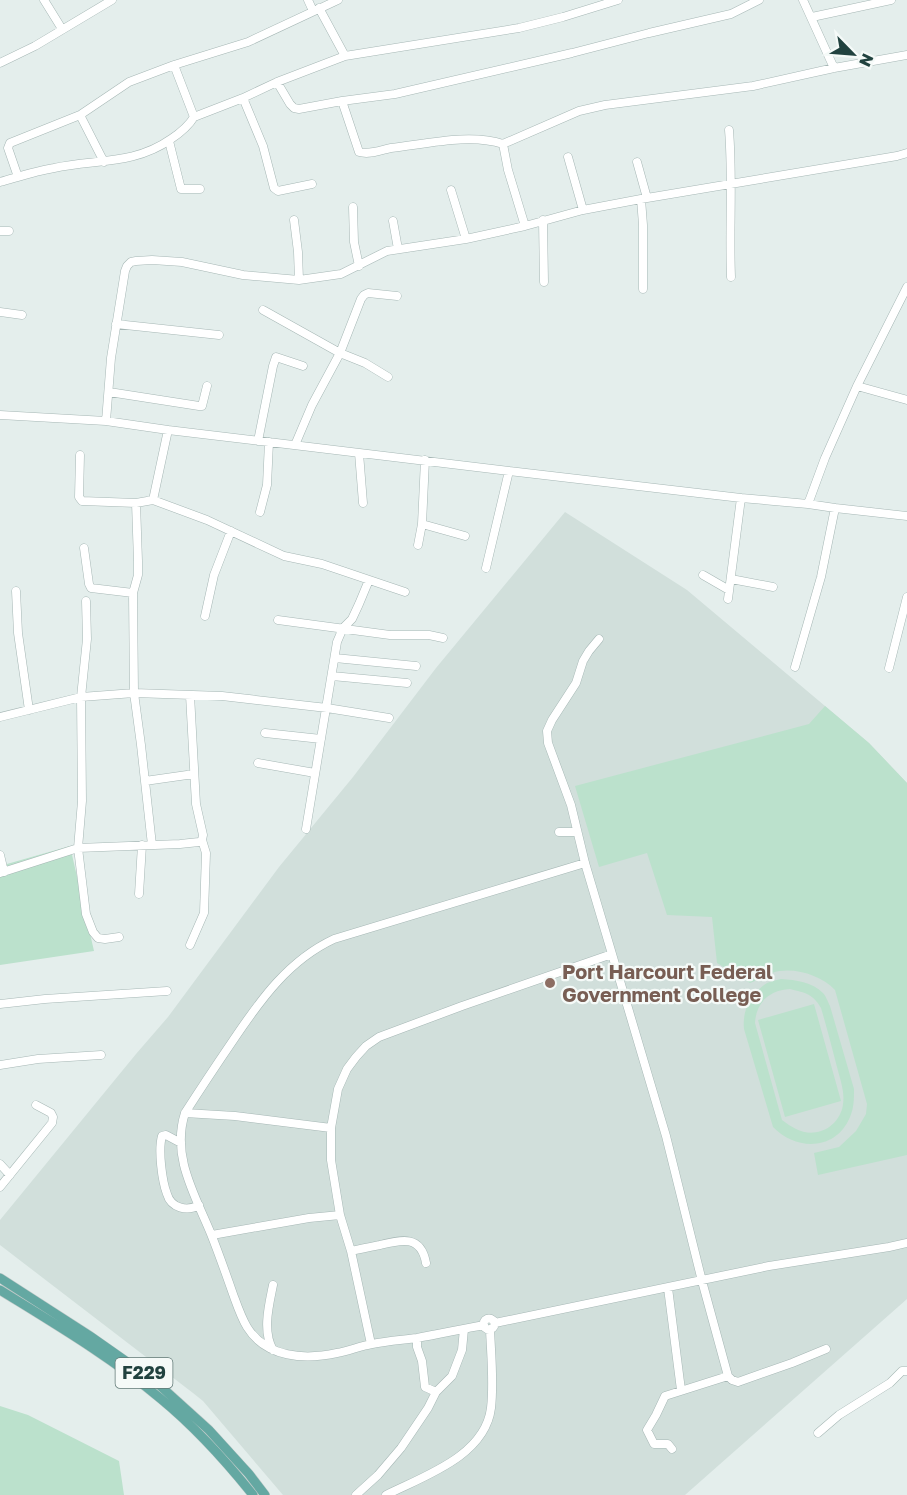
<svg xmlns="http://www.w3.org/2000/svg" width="907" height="1495" viewBox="0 0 907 1495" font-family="'Golos Text',sans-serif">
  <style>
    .built { fill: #d1dfdb }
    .green { fill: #bbe1cc; fill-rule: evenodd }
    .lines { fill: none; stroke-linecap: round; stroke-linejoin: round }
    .minor-casing { stroke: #a6b7b5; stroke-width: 9 }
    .major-casing { stroke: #c1cac9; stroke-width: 10 }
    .minor { stroke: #fff; stroke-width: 8 }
    .major { stroke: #64a8a2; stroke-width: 9 }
    .education-dot { fill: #8d6e63; stroke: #f5faf8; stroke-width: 2 }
    .labels { text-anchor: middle; stroke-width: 4.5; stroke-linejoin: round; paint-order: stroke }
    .shield { fill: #f5faf8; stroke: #617976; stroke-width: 1.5 }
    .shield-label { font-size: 18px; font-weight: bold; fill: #21423f }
    .education-label { font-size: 20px; font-weight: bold; fill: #785e54; stroke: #f5faf8; text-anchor: start }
  </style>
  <rect width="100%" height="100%" fill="#e4eeec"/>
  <path class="built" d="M565 512 687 590 869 743 907 783V1299L685 1495H283L203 1401 193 1393 0 1245V1220L136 1054 168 1017 279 867 353 777 436 668Z"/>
  <path class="green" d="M825 706 869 743 907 783V1155L818 1175 814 1153 839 1147 856 1131 866 1114 867 1104 835 990C821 975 792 966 772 973 765 975 758 980 750 983L717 963 712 917 667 915 647 853 599 867 575 786 809 724Z
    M70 846 94 951 0 965V866Z
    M781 979C796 980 812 982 823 993 826 996 828 1002 830 1006L854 1089C854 1099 854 1108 850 1117 836 1151 796 1151 773 1127L744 1029C742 1010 751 993 767 983 771 981 777 980 781 979ZM790 989C806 993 813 994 821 1008 827 1028 832 1048 837 1067 840 1079 845 1092 843 1104 842 1116 832 1128 821 1131 806 1136 794 1129 782 1120L755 1023C756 1002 770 990 790 989Z
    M814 1004 841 1101 785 1117 758 1020Z
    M0 1406 28 1415 119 1461 124 1495H0Z"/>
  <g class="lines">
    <defs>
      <path id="minor" d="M44 0 62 29
        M308 0 313 11
        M803 0 834 68
        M319 8 345 56
        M812 17 891 0
        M0 63 35 46 112 0
        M174 65 194 117
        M277 82 290 104 294 108 299 109 342 101 395 94 572 53 649 33 731 14 759 0
        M243 98 263 146 274 188 278 191 312 184
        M342 101 359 152C370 155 381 150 391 148 426 144 470 133 503 144L579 111 605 105 753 86 834 68 907 55
        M80 115 104 162
        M729 130C733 179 729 228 731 277
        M169 141 181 189H200
        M503 144 508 170 525 226
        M568 157 583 210
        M637 162 647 198
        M18 177 8 148 10 143 80 115 129 82 174 65 248 42 338 0
        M0 182C18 177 36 171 54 168 96 159 134 165 171 139 180 133 188 127 194 117L243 98 277 82 345 56 519 28 563 17 618 0
        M451 190 466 239
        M641 199 643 225V289
        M353 207 354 242 359 266
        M294 220 298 252 299 280
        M543 220 544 282
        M393 221 398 249
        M0 231H9
        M263 310 340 353 365 363 388 377
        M0 312 22 315
        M116 324 219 335
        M857 386 907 400
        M109 392 199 406H202L207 386
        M0 415 106 421 168 430 509 471 741 498 808 504 835 508 907 516
        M106 421 111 358 125 271 127 266 131 262 136 261 152 260 182 262 243 275 299 280 341 274 387 251 466 239 525 226 583 210 641 199 897 156 907 153
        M258 441 273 366 276 357 303 366
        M295 445 312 405 340 353 361 299 364 295 368 293 397 296
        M359 453 363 503
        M80 455 79 497 82 501 136 503 153 500 207 520 284 556 322 564 405 592
        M153 500 168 430
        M136 503 138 561V575L133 593 134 693 141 745 152 845
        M808 504 825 458 857 386 907 287
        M260 512 267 485 269 442
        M422 524 465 536
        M418 545 422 524 425 460
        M84 548 89 584 91 588 133 593
        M486 568 509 471
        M703 575 729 590
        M731 579 773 587
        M16 591 18 633 29 710
        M728 599 741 498
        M86 601 87 639 81 697 82 801 78 848 86 914 93 932 98 938 105 939 119 937
        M205 616 214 575 231 531
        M278 620 390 635H429L443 638
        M599 639 589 651 583 661 576 683 552 720 547 731 548 743 571 805 585 863 666 1136 702 1281 728 1376 732 1380 738 1382 792 1363 826 1349
        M335 658 416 666
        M795 667 821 577 835 508
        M889 668 907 597
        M332 676 407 683
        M0 717 81 697 134 693 222 696 327 708 389 718
        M265 733 321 739
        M258 763 315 773
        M145 781 194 774
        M306 829 337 642 343 628 352 619 359 604 369 580
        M559 832H577
        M0 855 4 872
        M0 873 78 848 180 844 199 842 202 840 203 835 196 804 190 695
        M139 894 142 845
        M190 945 204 913 206 853 202 840
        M0 1004 45 999 167 991
        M0 1065 38 1059 101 1055
        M185 1113 235 1116 331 1128
        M181 1143 166 1135 162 1136C158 1150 162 1181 167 1194 171 1208 187 1212 199 1205
        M0 1164 10 1175
        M0 1187 52 1123 53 1117 51 1113 36 1105
        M212 1235 309 1218 340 1215
        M351 1251C360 1249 370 1247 380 1245 400 1240 421 1234 426 1263
        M668 1288 681 1390
        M483.5 1324a5.5 5.5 0 1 1 11 0a5.5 5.5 0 1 1-11 0Z
        M495 1323 769 1266 889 1247 907 1243
        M484 1325C462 1329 439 1334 417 1338 402 1340 387 1341 372 1344 360 1346 349 1351 337 1353 305 1360 266 1358 247 1327 241 1317 237 1305 233 1294 226 1274 219 1254 211 1234 195 1195 171 1156 185 1113 201 1088 217 1064 234 1039 261 999 289 960 334 939L585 863
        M417 1338V1347L422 1361 425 1387 436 1392
        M371 1344 351 1251 340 1215 331 1160V1128L338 1089 347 1069 356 1057 366 1046 379 1037 462 1006 612 954
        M273 1350C262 1331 269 1305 273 1285
        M818 1433 839 1415 890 1383 902 1371H907
        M672 1449 668 1444H654L647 1430 656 1415 665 1396 728 1376
        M356 1495 378 1475 401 1448 428 1408 436 1392 452 1376 462 1350 464 1329
        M386 1495C424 1476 485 1456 491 1408 494 1382 491 1355 490 1329"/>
      <path id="major" d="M0 1278 90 1336 157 1383 209 1430 249 1474 265 1495
        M0 1290C55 1324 111 1357 161 1399 195 1427 225 1460 253 1495"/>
    </defs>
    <use href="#minor" class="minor-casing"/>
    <use href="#major" class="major-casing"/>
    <use href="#minor" class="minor"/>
    <use href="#major" class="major"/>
  </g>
  <circle class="education-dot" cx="550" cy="983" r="6"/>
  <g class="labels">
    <rect class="shield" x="115.5" y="1358" width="57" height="30" rx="4.5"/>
    <g class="shield-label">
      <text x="144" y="1379">F229</text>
    </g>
    <g class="education-label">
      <text x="562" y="979">Port Harcourt Federal<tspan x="562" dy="23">Government College</tspan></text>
    </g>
  </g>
  <g transform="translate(853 54) rotate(115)" stroke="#f5faf8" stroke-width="4.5" paint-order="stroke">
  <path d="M0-4.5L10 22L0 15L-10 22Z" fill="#21423f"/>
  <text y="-9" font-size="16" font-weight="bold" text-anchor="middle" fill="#21423f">N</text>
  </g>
</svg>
